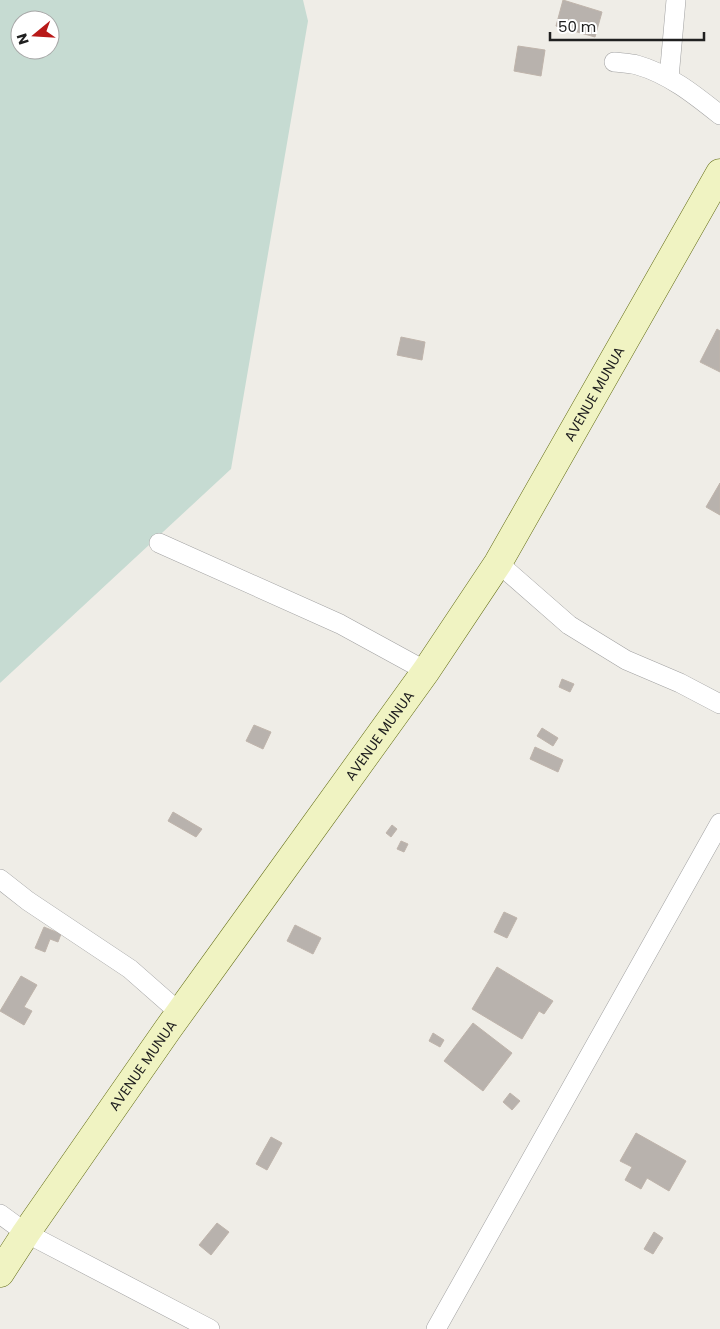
<svg xmlns="http://www.w3.org/2000/svg" width="720" height="1329" viewBox="0 0 720 1329" font-family="Poppins,sans-serif">
  <style>
    .wetland { fill: #c6dbd2; fill-rule: evenodd }
    .building { fill: #b8b2ad; stroke: #bfb4ab }
    .lines { fill: none; stroke-linecap: round; stroke-linejoin: round }
    .street-casing { stroke: #a1a1a1; stroke-width: 20 }
    .secondary-casing { stroke: #616b12; stroke-width: 29 }
    .street { stroke: #fff; stroke-width: 19 }
    .secondary { stroke: #f0f3c2; stroke-width: 28 }
    .labels { text-anchor: middle; stroke-width: 5; stroke-linejoin: round; paint-order: stroke }
    .street-label { font-size: 14px; fill: #202020; stroke: #fff }
  </style>
  <rect width="100%" height="100%" fill="#efede7"/>
  <path class="wetland" d="M0 0H303L308 21 231 469 0 683ZM20 20H50V50H20Z"/>
  <path class="building" d="M563 0 602 12 595 37 556 26Z
    M518 46 545 50 541 76 514 71Z
    M717 329 720 331V372L700 362Z
    M401 337 425 342 422 360 397 355Z
    M720 483V515L706 507Z
    M562 679 574 684 570 692 559 687Z
    M254 725 271 732 263 749 246 741Z
    M542 728 558 738 553 746 537 736Z
    M535 747 563 760 558 772 530 759Z
    M173 812 202 829 196 837 168 821Z
    M392 825 397 829 391 837 386 833Z
    M401 841 408 844 404 852 397 849Z
    M504 912 517 918 507 938 494 932Z
    M295 925 321 938 313 954 287 941Z
    M44 927 61 934 58 942 50 939 45 952 35 948Z
    M497 967 553 1001 544 1014 539 1011 522 1039 472 1009Z
    M21 976 37 985 24 1007 32 1011 24 1025 0 1011Z
    M473 1023 512 1053 483 1091 444 1061Z
    M433 1033 444 1040 440 1047 429 1041Z
    M510 1093 520 1101 512 1110 503 1102Z
    M636 1133 686 1161 669 1191 647 1178 641 1189 625 1180 632 1167 620 1161Z
    M271 1137 282 1143 267 1170 256 1164Z
    M217 1223 229 1232 211 1255 199 1245Z
    M654 1232 663 1238 653 1254 644 1249Z"/>
  <g class="lines">
    <defs>
      <path id="street" d="M614 62C622 63 630 63 637 65 669 74 695 95 720 115
        M669 78 676 0
        M159 543 340 624 426 671
        M498 563 569 625 626 660 680 683 720 704
        M0 879 28 901 130 969 180 1013
        M0 1214 26 1233 210 1329
        M436 1329 720 823"/>
      <g id="secondary">
        <path id="s1" d="M0 1273 26 1233 168 1029 426 671 498 563 720 173"/>
      </g>
    </defs>
    <use href="#street" class="street-casing"/>
    <use href="#secondary" class="secondary-casing"/>
    <use href="#street" class="street"/>
    <use href="#secondary" class="secondary"/>
  </g>
  <g class="labels">
    <g class="street-label">
      <text dy="5" stroke="none"><textPath href="#s1" startOffset="1062">AVENUE MUNUA</textPath></text>
      <text dy="5" stroke="none"><textPath href="#s1" startOffset="658">AVENUE MUNUA</textPath></text>
      <text dy="5" stroke="none"><textPath href="#s1" startOffset="252">AVENUE MUNUA</textPath></text>
    </g>
  </g>
  <g transform="translate(35 35) rotate(252)"><circle r="24" fill="#ffffff" stroke="#a6a6a6"/>
  <path d="M0-4L9 19L0 12L-9 19Z" fill="#b81918"/>
  <text y="-8" font-size="14" font-weight="bold" text-anchor="middle" fill="#202020">N</text>
  </g>
  <path d="M550 32v8h154v-8" fill="none" stroke="#202020" stroke-width="2.5"/>
  <text x="558" y="32" font-size="15" fill="#202020" stroke="#ffffff" stroke-width="4" paint-order="stroke">50 m</text>
</svg>
